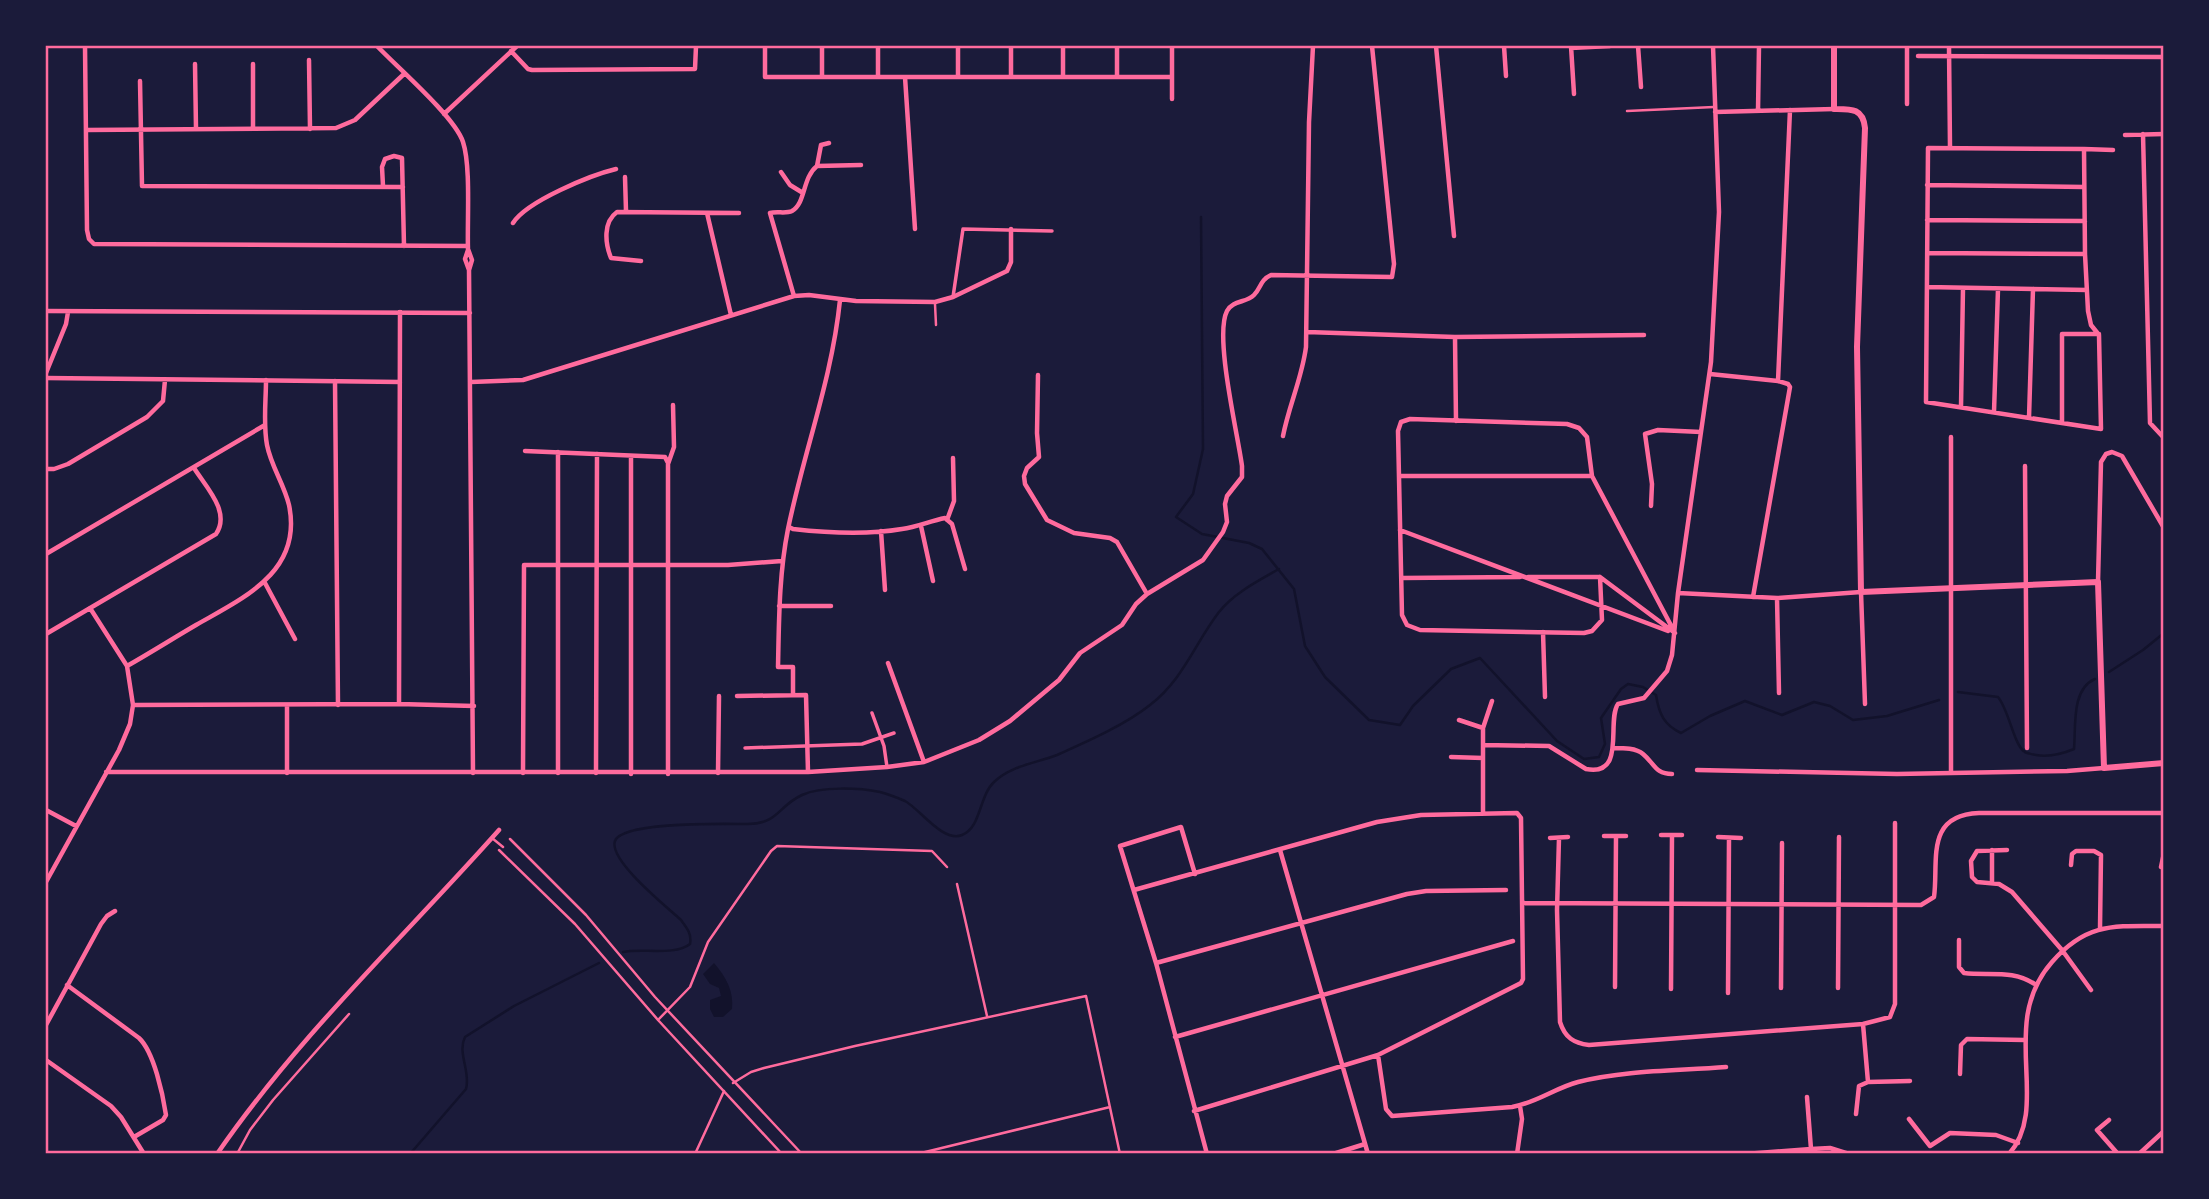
<svg xmlns="http://www.w3.org/2000/svg" width="2209" height="1199" viewBox="0 0 2209 1199" font-family="Jost,sans-serif">
  <style>
    .water { fill: #12122b }
    .lines { fill: none; stroke-linecap: round; stroke-linejoin: round }
    .stream { stroke: #12122b; stroke-width: 2.5 }
    .service { stroke: #ff6b9d; stroke-width: 2.5 }
    .pedestrian { stroke: #ff6b9d; stroke-width: 3.5 }
    .minor { stroke: #ff6b9d; stroke-width: 4.5 }
    .tertiary { stroke: #ff6b9d; stroke-width: 6 }
    .neatline { fill: none; stroke: #ff6b9d; stroke-width: 2.5 }
  </style>
  <rect width="100%" height="100%" fill="#1b1b3a"/>
  <path class="water" d="M714 963C726 977 734 991 732 1009L723 1017H714L710 1009V1000L721 996 719 988 710 984 703 974Z"/>
  <g class="lines">
    <path class="stream" d="M1201 217 1203 449 1193 494 1176 517 1202 534 1249 543 1262 549 1294 589 1305 646 1325 677 1369 720 1400 725 1413 706 1451 669 1480 658 1557 741 1584 759 1599 757 1605 744 1601 718 1621 689 1628 684 1643 687 1656 695C1659 714 1664 725 1681 733L1710 716 1745 701 1782 715 1814 702 1830 706 1853 720 1887 716 1939 700
      M2109 672 2143 650 2164 633
      M1958 692 1998 697C2009 710 2014 746 2025 752 2026 753 2035 755 2036 755 2048 757 2062 754 2074 749 2076 727 2071 689 2095 679
      M623 952C642 948 675 956 690 944 692 934 687 928 681 920 667 907 608 860 615 841 622 821 726 824 748 824 778 824 778 806 802 795 821 786 860 788 880 792 888 794 898 798 905 801 920 809 943 843 962 835 981 828 979 796 994 782 1010 766 1036 763 1057 755 1086 742 1125 725 1150 705 1183 680 1195 643 1219 612 1234 593 1258 581 1279 569
      M410 1154 466 1089C471 1072 457 1053 465 1037L514 1006 599 963"/>
    <path class="service" d="M1627 111 1714 107
      M935 304 936 325
      M492 838 503 847
      M510 839 586 915 655 997 802 1154
      M499 850 575 924 658 1020 782 1154
      M957 884 987 1016
      M658 1020 690 987 708 942 771 851 777 846 932 851 947 867
      M733 1083 751 1072 764 1068 855 1046 1086 996 1120 1154
      M237 1154 250 1130 273 1100 349 1014
      M695 1154 724 1091
      M917 1154 1110 1107"/>
    <path class="pedestrian" d="M953 297 963 229 1052 231
      M872 713 884 746 887 767
      M745 748 862 744 894 733"/>
    <path class="minor" d="M85 46 87 230 89 239 94 244 468 246
      M377 46C397 67 455 117 463 142 471 166 467 221 468 249L472 260 469 270 473 773
      M765 46V77H1172
      M1436 46 1454 236
      M1504 46 1506 76
      M1571 46 1574 94
      M1638 46 1641 87
      M1907 46V104
      M1949 46 1950 148
      M1571 48 1610 46
      M511 51 528 69 532 70 695 69 696 46
      M1918 56 2164 57
      M309 60 310 129
      M195 64 196 129
      M253 64V129
      M822 76V46
      M878 77V46
      M905 77 915 229
      M958 77V46
      M1011 77V46
      M1063 77V46
      M1117 77V46
      M140 81 142 186 403 187
      M1172 99V46
      M1758 111 1759 46
      M1715 112 1834 109
      M444 114 517 46
      M86 130 336 128 355 120 404 74
      M2143 134 2150 423 2164 438
      M2125 135 2164 134
      M1928 148 2084 149 2085 254 2088 311 2091 325 2099 335 2101 429 1926 402Z
      M2084 149 2113 150
      M817 166 821 145 829 143
      M781 172 790 185 803 193
      M625 177 626 211
      M1927 185 2084 187
      M383 186 382 167 385 159 394 156 402 158 404 246
      M707 213 731 315
      M1927 220 2085 221
      M513 223C527 201 591 175 616 169
      M468 250 465 259 469 270
      M1927 253 2085 254
      M641 261 611 258C605 243 603 222 617 212L739 213
      M1927 287 2087 290
      M794 296 770 213C777 211 786 214 792 211 806 203 802 178 817 166L861 165
      M46 311 470 313
      M1307 332 1455 337 1644 335
      M1455 337 1456 421
      M46 373 66 324 68 312
      M1710 374 1778 381 1788 384 1790 387 1753 597
      M1038 375 1037 433 1039 457 1027 468 1024 476 1025 484 1047 520 1074 533 1110 538 1117 542 1147 594
      M46 378 400 382
      M335 381 338 705
      M1778 381 1790 110
      M471 382 523 380 794 296 809 295 856 301 935 302 953 297 1007 271 1011 262V229
      M1961 407 1963 288
      M1994 412 1998 289
      M2029 418 2033 289
      M1410 419 1567 424 1579 428 1587 437 1592 476 1675 633 1600 577 1602 620 1592 631 1584 633 1420 630 1407 625 1402 615 1398 431 1401 422Z
      M2062 423V334H2099
      M1283 436C1289 405 1302 378 1306 347L1309 122 1313 46
      M1951 437V772
      M525 451 665 457 668 463
      M2025 466 2027 748
      M46 469H54L68 464 147 417 163 401 165 380
      M1399 476H1592
      M1651 506 1652 484 1645 434 1658 430 1701 432
      M947 520 954 501 953 458
      M921 526 933 581
      M789 527 793 529C828 533 867 535 902 529 917 527 930 521 945 518L952 524 965 569
      M1400 530 1668 631
      M881 531 885 590
      M46 554 265 425
      M1528 577H1600
      M1402 578 1520 577
      M2098 582 2101 462 2106 454 2112 452 2122 456 2164 528
      M265 583 295 639
      M1678 593 1777 598 1861 592 1865 704
      M1777 598 1779 693
      M779 606H831
      M1543 632 1545 697
      M46 634 216 534C231 512 206 487 194 468
      M888 663 924 762
      M127 666C150 653 172 639 196 625 243 598 303 572 289 505 284 484 271 466 267 445 263 424 266 401 266 380
      M793 695V667H778C779 620 779 574 788 529 804 451 832 379 840 300
      M737 696 806 695 808 772
      M399 704 400 312
      M133 705 399 704 474 706
      M287 705V773
      M1459 720 1483 728
      M1483 745 1549 746 1586 769C1627 777 1606 721 1618 704L1644 698 1667 671 1672 655 1678 593 1711 362 1719 212 1713 46
      M1614 748C1624 748 1636 748 1643 754 1655 764 1655 774 1672 774
      M1451 757 1483 758
      M1697 770 1897 774 2067 771 2104 768
      M106 772H808L887 767 924 762 979 740 1010 721 1059 680 1080 653 1122 625 1136 604 1147 594 1203 560 1223 532 1227 522 1225 504 1227 496 1242 477V466C1238 435 1214 336 1227 311 1233 300 1246 303 1254 295 1261 288 1260 280 1271 275L1392 277 1394 264 1372 46
      M523 773 524 565H728L782 561
      M558 773V452
      M596 773 597 454
      M718 773 719 696
      M631 774V456
      M668 774V464L674 447 673 405
      M46 810 76 826
      M1483 813V728L1492 701
      M1661 835H1682
      M1604 836H1626
      M1718 837 1741 838
      M1550 838 1568 837
      M1559 838 1557 910 1560 1022C1565 1038 1574 1043 1589 1045L1863 1024 1890 1017 1895 1004V823
      M1280 850 1368 1154
      M1992 850V883
      M2007 850 1977 851 1971 861 1972 877 1977 882 1999 884 2012 892 2062 950 2091 990
      M2071 865 2072 854 2076 851H2094L2101 855 2100 928
      M2161 867 2164 853
      M1195 874 1181 827 1120 846 1156 963 1207 1154
      M46 882 119 750 130 724 133 705 127 666 90 608
      M1134 890 1377 822 1421 815 1517 813 1521 818 1523 979 1521 983 1378 1055 1194 1111
      M1522 903 1921 905 1934 897C1939 862 1924 815 1979 813H2164
      M1959 940V967L1964 973C1990 976 2013 969 2036 985
      M1156 963 1407 894 1426 891 1506 890
      M67 985 139 1038C154 1052 163 1095 166 1115L163 1120 134 1137
      M1615 987 1616 836
      M1781 988 1782 843
      M1838 988 1839 837
      M1671 989 1672 835
      M1728 993 1729 838
      M1863 1024 1868 1082
      M46 1025 101 924 107 916 115 911
      M1175 1037 1513 941
      M1378 1055 1386 1109 1392 1116 1512 1107C1536 1103 1555 1088 1578 1082 1626 1070 1677 1071 1726 1067
      M46 1060 111 1106 121 1117 144 1154
      M1960 1074 1961 1045 1967 1039 2025 1040
      M1856 1114 1859 1086 1868 1082 1910 1081
      M1909 1119 1930 1146 1950 1133 1996 1135 2018 1143
      M2109 1120 2097 1130 2118 1154
      M1811 1149 1830 1148 1849 1154
      M217 1154C299 1035 404 937 499 830
      M1333 1154 1365 1144
      M1517 1154 1522 1119 1520 1106
      M1745 1154 1811 1149 1807 1097
      M2009 1154C2052 1105 1997 1024 2052 962 2087 922 2115 926 2164 926
      M2139 1154 2164 1131"/>
    <path class="tertiary" d="M1834 46V109C1851 109 1863 108 1865 128L1857 347 1861 592 2098 582 2104 768 2164 763"/>
  </g>
  <rect width="2209" height="1199" fill="none" stroke="#1b1b3a" stroke-width="94"/>
  <rect x="47" y="47" width="2115" height="1105" class="neatline"/>
</svg>
